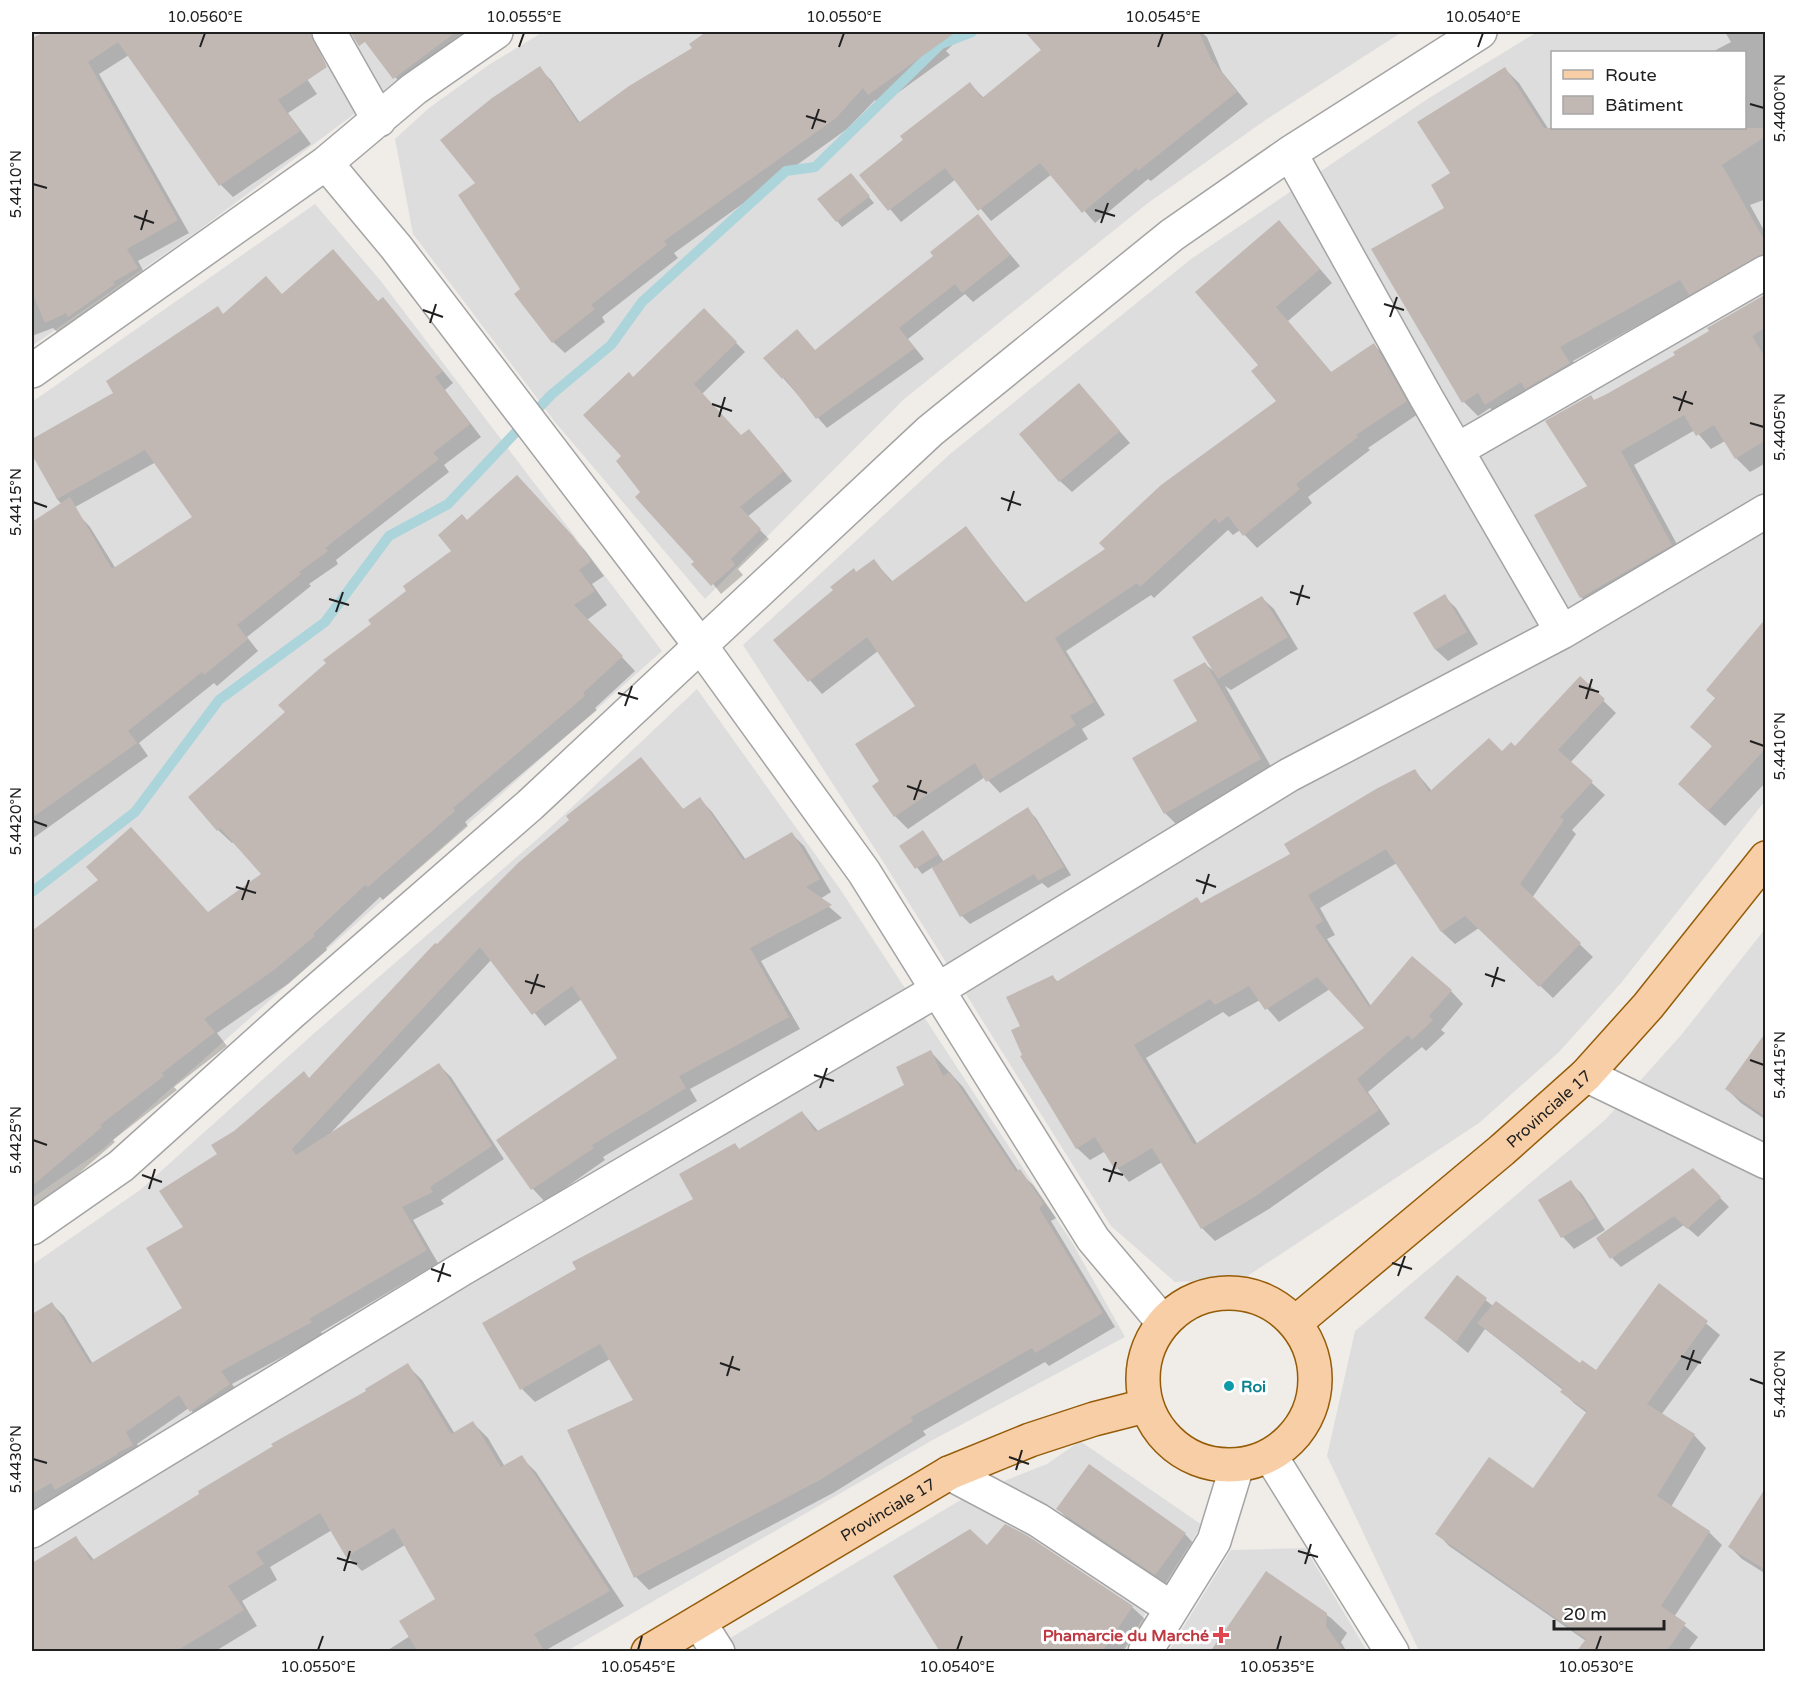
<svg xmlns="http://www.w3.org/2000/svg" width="1797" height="1683" viewBox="0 0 1797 1683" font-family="'Varela Round',sans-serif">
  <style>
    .residential { fill: #deddde; fill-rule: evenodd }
    .shadow { fill: #0003; fill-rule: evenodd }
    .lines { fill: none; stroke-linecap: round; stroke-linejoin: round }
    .stream { stroke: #abd4db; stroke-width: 10 }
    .building { fill: #c1b8b4; fill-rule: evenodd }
    .minor-casing { stroke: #a4a4a4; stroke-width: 36 }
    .major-casing { stroke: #955c08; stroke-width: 36 }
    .minor { stroke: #fff; stroke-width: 33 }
    .major { stroke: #f7cea6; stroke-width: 33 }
    .ticks { fill: none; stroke: #202020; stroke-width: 2 }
    .culture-dot { fill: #0f9aa8; stroke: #fff; stroke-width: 2 }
    .health-dot { fill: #e0444e; stroke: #fff; stroke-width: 2 }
    .labels { text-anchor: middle; stroke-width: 6; stroke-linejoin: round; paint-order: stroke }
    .street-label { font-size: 16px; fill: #202020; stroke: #fff }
    .culture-label { font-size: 16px; font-weight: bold; fill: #0d838f; stroke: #fff; text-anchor: start }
    .health-label { font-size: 16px; font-weight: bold; fill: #be3a42; stroke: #fff; text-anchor: end }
    .neatline { fill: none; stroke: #202020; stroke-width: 2 }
    .ticks-label { font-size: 15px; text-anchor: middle; fill: #202020 }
  </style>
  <rect width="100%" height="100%" fill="#f0ede8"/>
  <path class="residential" d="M32 32H464L195 233 32 346Z
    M543 32H1402L1267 119 1148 203 903 400 705 599 555 422 413 234 395 139 429 108 490 64Z
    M1537 32H1765V801L1621 983 1559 1052 1479 1123 1243 1279 1175 1282 1111 1226 882 860 743 645 950 454 1191 259 1429 98ZM1552 52H1744V128H1552Z
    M315 204 380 280 662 651 103 1149 32 1198V402Z
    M697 689 840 889 1073 1244 1125 1337 931 1441 567 1651H32V1265L140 1190 311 1036 551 827Z
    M1765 929V1651H1419L1327 1456 1355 1331 1605 1120 1682 1034Z
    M1080 1441 1202 1525 1122 1651 707 1652 969 1495 1047 1464Z
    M1305 1548 1367 1651 1168 1652 1231 1550Z"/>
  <path class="shadow" d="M71 32H304L285 46 317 94 288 113 311 144 233 197 221 185 129 55 99 74 189 233 138 261 149 281 59 334 53 328 32 336V45Z
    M358 32H474L405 89Z
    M708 32H966L946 51 950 55 881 105 875 100 847 129 674 253 678 258 602 317 605 322 565 353 553 342 522 289 477 184 539 68 551 80 580 123 694 48 691 44Z
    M1027 32H1201L1207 37 1222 72 1248 104 1151 181 1148 179 1095 223 1052 174 991 221 956 179 901 222 861 175 970 84 984 98 1043 50Z
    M1725 32H1766V199L1750 205 1766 234V273L1704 308 1691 296 1573 361 1583 378 1500 418 1490 408 1478 416 1464 402 1373 250 1446 208 1453 174 1505 69 1519 83 1551 133 1561 128 1567 133 1576 128H1744V52H1712L1731 42Z
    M856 181 874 203 842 227 819 199Z
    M978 216 1020 266 973 302 965 294 908 339 924 359 827 428 783 378 935 256Z
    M1291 235 1332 283 1288 321 1332 373 1374 345 1387 358 1418 414 1368 448 1370 450 1308 497 1312 503 1257 548 1240 530 1233 535 1228 530 1154 598 1151 595 1066 651 1105 715 1082 729 1088 739 1000 793 985 777 908 829 895 816 881 781 917 707 878 651 822 694 775 640 874 561 893 582 966 528 1026 603 1107 549 1278 402 1260 366Z
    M282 295 378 302 383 299 453 383 445 390 481 437 444 465 449 472 336 560 338 564 309 584 311 586 247 637 258 651 217 686 214 683 139 743 148 756 32 839V536L79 515 90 527 116 569 194 518 156 462 68 511 57 499 32 440 115 393 217 308 224 315Z
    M1766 296V463L1750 472 1736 458 1725 441 1711 449 1695 430 1634 465 1685 559 1595 611 1581 597 1537 515 1589 487 1595 401 1677 356Z
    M704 310 745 352 702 394 742 437 758 440 792 481 747 517 769 539 738 569 743 575 721 594 642 492 624 457 633 379Z
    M1079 385 1130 443 1072 492 1060 481Z
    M531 491 586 552 604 576 592 584 607 605 587 620 635 671 595 708 597 710 465 822 468 826 383 900 380 897 326 948 327 950 288 984 217 1033 227 1046 174 1087 177 1090 113 1140 115 1142 32 1214V933L100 880 209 913 264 874 234 842 232 843 218 830 288 713 373 624 454 551 467 522Z
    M1444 596 1456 608 1478 644 1448 661 1436 650 1415 613Z
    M1262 598 1274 609 1298 649 1231 690 1225 686 1277 777 1182 830 1165 813 1200 722 1205 664 1215 672Z
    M1766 621V782L1725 826 1696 800 1713 747 1692 727 1717 699Z
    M1580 678 1616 713 1570 763 1605 795 1572 830 1576 834 1532 898 1593 957 1553 998 1479 928 1455 944 1442 932 1397 863 1320 908 1335 935 1327 939 1371 1006 1451 991 1463 1004 1441 1030 1445 1033 1426 1051 1422 1047 1368 1092 1390 1124 1269 1209 1215 1241 1202 1228 1162 1162 1129 1182 1104 1152 1090 1160 1077 1148 1024 1056 1022 1026 1052 976 1058 982 1293 854 1415 771 1432 791 1515 748ZM1330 989 1366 1028 1198 1145 1146 1058 1223 1012 1229 1017 1260 1000 1279 1022Z
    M641 759 684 810 700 799 712 812 746 860 792 834 804 846 831 892 820 899 842 918 761 961 800 1029 690 1089 697 1101 603 1157 605 1160 545 1202 533 1189 498 1140 619 1059 582 999 545 1026 492 959 329 1135 439 1065 451 1077 504 1159 441 1200 444 1204 413 1220 438 1263 321 1332 323 1335 232 1384 241 1397 203 1423 189 1408 137 1444 144 1457 32 1512V1316L52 1304 64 1316 93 1364 184 1309 185 1227 219 1155 310 1079 437 946Z
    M1027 809 1036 818 1071 875 1048 888 1042 883 970 924 962 916 933 867 922 874 901 846 923 832 944 862Z
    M1766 1041V1120L1741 1103 1727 1089Z
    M931 1052 963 1087 1019 1172 1033 1185 1056 1218 1051 1221 1115 1327 1049 1366 1045 1362 923 1431 926 1435 833 1493 649 1590 636 1577 635 1401 610 1359 535 1402 522 1389 696 1200 735 1145 740 1150 802 1112 819 1132 906 1086Z
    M1693 1170 1729 1207 1698 1237 1684 1225 1621 1267 1612 1258Z
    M1570 1182 1582 1194 1605 1230 1574 1249 1563 1237 1540 1200Z
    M1457 1277 1493 1306 1580 1365 1597 1372 1660 1285 1720 1335 1661 1415 1694 1435 1706 1448 1671 1507 1709 1532 1722 1545 1674 1617 1698 1637 1687 1652H1578L1586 1641 1449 1546 1437 1533 1533 1490 1587 1413 1575 1404 1562 1392 1563 1390 1485 1329 1468 1353 1426 1318Z
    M407 1365 422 1380 455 1434 473 1423 488 1438 505 1467 521 1457 536 1472 624 1606 548 1649 550 1652H385L410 1636 437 1599 405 1545 362 1571 347 1556 332 1530 270 1567 277 1580 242 1601 257 1626 214 1652H32V1564L76 1538 95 1561 369 1392Z
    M1766 1490V1574L1742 1559 1730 1547Z
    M1058 1509 1185 1534 1196 1546 1168 1586 1070 1521Z
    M987 1547 1132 1607 1146 1620 1123 1652H942Z
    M1266 1573 1331 1618 1347 1633 1341 1642 1347 1652H1212Z"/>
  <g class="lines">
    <path class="stream" d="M32 892 135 812 219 700 325 622 389 536 448 504 551 395 611 345 642 302 786 171 815 167 941 44 972 32"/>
  </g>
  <path class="building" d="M45 32H310L327 67 278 100 300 131 219 186 118 42 88 62 178 220 127 249 138 268 113 282 115 284 68 317 66 313 45 323 32 292V38Z
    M350 32H456L393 79 365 42 359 46Z
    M706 32H956L868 95 863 88 836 118 664 241 667 245 591 305 595 309 552 343 514 294 520 289 458 195 475 183 440 140 492 98 540 66 578 123 629 86 692 48 689 44Z
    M1025 32H1199L1211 59 1237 92 1138 171 1136 168 1082 213 1040 163 978 211 945 168 888 211 859 175 903 140 900 136 970 82 982 98 1041 50Z
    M1505 67 1544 128H1766V136L1722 165 1766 243V253L1689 295 1680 280 1560 347 1570 363 1525 389 1521 382 1485 405 1478 393 1462 403 1371 249 1444 208 1431 185 1450 173 1417 122Z
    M851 173 870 196 836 222 817 199Z
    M978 214 1010 255 962 293 955 284 899 328 915 348 816 419 784 377 782 379 763 358 797 329 815 350 933 256 930 252Z
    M1279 220 1320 269 1276 307 1331 372 1374 343 1407 401 1356 435 1358 437 1296 484 1300 489 1243 536 1228 516 1219 523 1215 518 1140 587 1137 583 1055 638 1094 702 1070 716 1076 725 986 782 975 763 894 817 872 786 879 781 855 744 915 706 867 637 808 682 773 640 833 590 830 587 854 568 856 572 874 559 891 582 966 526 1024 603 1105 549 1099 543 1161 485 1276 401 1251 371 1258 365 1195 292Z
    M333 249 378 301 383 297 443 371 435 377 470 424 433 453 439 459 325 548 328 551 299 572 301 574 237 625 248 639 204 675 202 672 128 731 137 743 32 818V522L70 497 112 569 192 517 145 450 57 499 32 455V439L113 393 106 381 218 306 223 314 266 276 282 294Z
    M1766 294V327L1752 336 1766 359V440L1735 459 1714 425 1696 436 1684 415 1621 451 1672 545 1580 598 1534 515 1587 486 1545 421 1591 395 1594 400 1605 395 1675 355 1673 352 1709 331 1707 328Z
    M704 308 737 342 694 384 741 435 749 429 784 471 740 507 761 529 731 559 735 565 711 586 691 564 694 562 635 497 640 492 616 461 621 456 583 415 629 372 633 377Z
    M1079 383 1120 431 1059 482 1019 434Z
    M517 475 573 536 591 561 579 570 595 591 574 605 623 656 583 693 585 696 453 808 455 811 368 887 365 885 313 934 315 936 274 970 204 1019 215 1032 162 1073 164 1076 100 1125 102 1127 32 1186V931L98 880 86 867 131 827 208 912 261 874 220 828 217 831 188 797 285 712 278 705 326 663 323 660 371 624 368 620 406 591 403 586 451 551 438 535 462 514 467 520Z
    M1445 594 1467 632 1435 650 1413 613Z
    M1262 596 1288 637 1218 679 1192 637Z
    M1766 618V748L1708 811 1678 784 1712 746 1690 727 1715 698 1706 690Z
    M1205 662 1261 759 1164 814 1132 758 1197 721 1173 680Z
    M1580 676 1605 699 1558 750 1593 781 1560 817 1564 820 1520 884 1581 943 1539 987 1465 916 1441 932 1386 849 1308 895 1323 921 1315 926 1369 1007 1412 956 1452 990 1429 1016 1433 1020 1412 1040 1408 1035 1357 1079 1379 1110 1256 1196 1201 1229 1152 1148 1115 1170 1095 1137 1076 1149 1020 1056 1022 1055 1011 1030 1020 1026 1006 997 1053 975 1056 982 1197 897 1201 903 1290 854 1284 844 1376 789 1415 769 1429 792 1489 738 1502 751 1511 742 1515 746ZM1317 977 1364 1028 1194 1145 1134 1045 1210 999 1215 1005 1249 986 1265 1010Z
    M641 757 683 809 700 797 743 860 792 832 820 879 806 887 832 905 750 948 789 1017 679 1076 686 1088 592 1145 594 1148 531 1190 496 1140 617 1058 572 986 532 1015 480 947 292 1149 296 1155 439 1063 492 1146 430 1187 433 1192 402 1207 427 1250 309 1319 312 1322 221 1371 230 1384 190 1412 179 1395 126 1432 133 1445 117 1453 118 1454 55 1490 51 1483 32 1494V1314L52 1302 90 1364 182 1308 146 1248 183 1227 159 1191 217 1154 211 1145 234 1131 304 1071 309 1078 435 943 437 944 519 862 569 820 566 816Z
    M1028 807 1064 867 1038 881 1034 874 960 917 932 868Z
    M923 830 939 854 915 869 899 846Z
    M1766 1032V1117L1725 1089Z
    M931 1050 943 1076 950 1072 1016 1172 1020 1169 1044 1204 1039 1208 1103 1313 1035 1353 1032 1348 911 1417 913 1421 820 1480 634 1578 567 1430 633 1400 600 1344 520 1390 482 1323 576 1269 572 1262 693 1199 679 1174 735 1143 739 1149 802 1111 815 1132 904 1085 896 1067Z
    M1693 1168 1721 1197 1687 1229 1674 1216 1610 1259 1596 1238Z
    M1571 1180 1595 1218 1561 1238 1538 1200Z
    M1457 1275 1487 1298 1456 1342 1424 1318Z
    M1659 1283 1708 1321 1647 1404 1695 1434 1657 1496 1710 1531 1661 1606 1686 1623 1666 1652H1576L1586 1639 1435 1534 1489 1457 1533 1488 1587 1411 1560 1392 1563 1388 1477 1323 1496 1301 1580 1363 1582 1360 1596 1370Z
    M408 1363 451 1434 473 1421 501 1467 522 1455 610 1591 534 1634 545 1652H418L399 1621 435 1599 394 1528 346 1557 320 1513 256 1552 264 1564 228 1586 244 1610 175 1652H32V1563L76 1536 91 1561 199 1494 198 1491 273 1446 271 1444 366 1391 365 1389Z
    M1089 1464 1186 1533 1155 1575 1056 1509Z
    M1766 1487V1570L1728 1547Z
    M1005 1524 1028 1536 1133 1606 1102 1652H940L893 1576 970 1529 987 1545Z
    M1266 1571 1327 1613 1326 1626 1344 1652H1210Z"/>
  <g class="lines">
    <defs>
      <path id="minor" d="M329 32 379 120
        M1290 153 1427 399 1562 632
        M326 163 414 89 496 32
        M32 371 326 163 396 247 700 645 864 872 1093 1239 1162 1321
        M1457 450 1766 272
        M1586 1075 1766 1162
        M32 1228 121 1166 291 1013 530 805 930 431 1172 235 1290 153 1480 32
        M1271 1457 1392 1652
        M949 1473 1038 1520 1171 1608
        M32 1531 462 1269 939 989 1289 775 1562 632 1766 511
        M699 1622 718 1652
        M1145 1652 1214 1541 1237 1466"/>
      <g id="major">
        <circle cx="1229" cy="1379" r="86"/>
        <path id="s1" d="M1295 1323 1502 1150 1586 1075 1648 1006 1766 858"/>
        <path id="s2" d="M648 1652 949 1473 1030 1440 1094 1419 1145 1406"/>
      </g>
    </defs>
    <use href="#minor" class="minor-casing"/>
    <use href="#major" class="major-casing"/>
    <use href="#minor" class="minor"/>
    <use href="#major" class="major"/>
  </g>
  <path class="ticks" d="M200 47 205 33M519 47 524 33M839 47 844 33M1158 47 1163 33M1478 47 1483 33M1750 104 1764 108M806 116 826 122M812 129 819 109M33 184 47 188M1095 210 1115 216M134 216 154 223M1101 223 1108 203M141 230 147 210M1384 304 1404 310M423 310 443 317M1390 317 1397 297M430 323 436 304M1673 397 1693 404M712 404 732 411M1679 411 1686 391M719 417 725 397M1750 423 1764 427M1001 498 1021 505M33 502 47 507M1008 511 1014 491M1290 592 1310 598M329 599 349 605M1297 605 1303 585M336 612 343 592M1579 686 1599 692M618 693 638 699M1586 699 1592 679M625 706 632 686M1750 741 1764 746M907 786 927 793M914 800 921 780M33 821 47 826M1196 880 1216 887M236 887 256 893M1203 894 1209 874M242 900 249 880M1485 974 1505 981M525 981 545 987M1492 987 1498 967M531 994 538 974M1750 1060 1764 1065M814 1075 834 1081M820 1088 827 1068M33 1140 47 1145M1103 1169 1123 1175M142 1175 162 1182M1109 1182 1116 1162M149 1189 155 1169M1392 1263 1412 1269M431 1269 451 1276M1398 1276 1405 1256M438 1282 444 1263M1681 1356 1701 1363M720 1363 740 1370M1687 1370 1694 1350M727 1376 733 1356M1750 1379 1764 1384M1009 1457 1029 1464M33 1459 47 1463M1016 1470 1022 1450M1298 1551 1318 1557M337 1558 357 1564M1305 1564 1311 1544M344 1571 350 1551M318 1650 323 1636M638 1650 642 1636M957 1650 962 1636M1277 1650 1281 1636M1596 1650 1601 1636"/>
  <circle class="culture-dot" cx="1229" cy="1386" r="6"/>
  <path class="health-dot" d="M1218 1626h6v6h6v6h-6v6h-6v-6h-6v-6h6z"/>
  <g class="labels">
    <g class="street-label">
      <text dy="6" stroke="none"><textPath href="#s1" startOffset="332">Provinciale 17</textPath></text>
      <text dy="6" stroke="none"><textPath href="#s2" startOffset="279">Provinciale 17</textPath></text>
    </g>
    <g class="culture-label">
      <text x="1241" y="1392">Roi</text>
    </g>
    <g class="health-label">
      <text x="1209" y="1641">Phamarcie du Marché</text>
    </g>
  </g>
  <rect width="1797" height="1683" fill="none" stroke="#ffffff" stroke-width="66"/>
  <rect x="1551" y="51" width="195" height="78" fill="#ffffff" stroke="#a6a6a6" stroke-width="1.5"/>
  <rect x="1563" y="70" width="30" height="9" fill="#f7cea6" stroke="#a6a6a6" stroke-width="1.5"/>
  <text x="1605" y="81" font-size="18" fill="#202020">Route</text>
  <rect x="1563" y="96" width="30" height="18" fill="#c1b8b4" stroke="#a6a6a6" stroke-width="1.5"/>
  <text x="1605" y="111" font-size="18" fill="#202020">Bâtiment</text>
  <path d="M1554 1620v9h110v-9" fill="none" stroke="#202020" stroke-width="3"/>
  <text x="1563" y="1620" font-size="18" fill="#202020" stroke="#ffffff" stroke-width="4.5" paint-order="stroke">20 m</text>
  <rect x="33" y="33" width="1731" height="1617" class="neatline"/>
  <g class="ticks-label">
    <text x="205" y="22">10.0560°E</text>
    <text x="524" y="22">10.0555°E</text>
    <text x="844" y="22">10.0550°E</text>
    <text x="1163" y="22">10.0545°E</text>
    <text x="1483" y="22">10.0540°E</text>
    <text transform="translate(1780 108) rotate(-90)" y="5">5.4400°N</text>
    <text transform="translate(16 184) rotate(-90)" y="5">5.4410°N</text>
    <text transform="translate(1780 427) rotate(-90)" y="5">5.4405°N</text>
    <text transform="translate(16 502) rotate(-90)" y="5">5.4415°N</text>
    <text transform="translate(1780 746) rotate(-90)" y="5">5.4410°N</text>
    <text transform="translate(16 821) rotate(-90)" y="5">5.4420°N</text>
    <text transform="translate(1780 1065) rotate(-90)" y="5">5.4415°N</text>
    <text transform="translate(16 1140) rotate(-90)" y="5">5.4425°N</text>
    <text transform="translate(1780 1384) rotate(-90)" y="5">5.4420°N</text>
    <text transform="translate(16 1459) rotate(-90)" y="5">5.4430°N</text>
    <text x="318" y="1672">10.0550°E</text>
    <text x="638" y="1672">10.0545°E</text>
    <text x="957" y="1672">10.0540°E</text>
    <text x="1277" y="1672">10.0535°E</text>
    <text x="1596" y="1672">10.0530°E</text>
  </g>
</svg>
